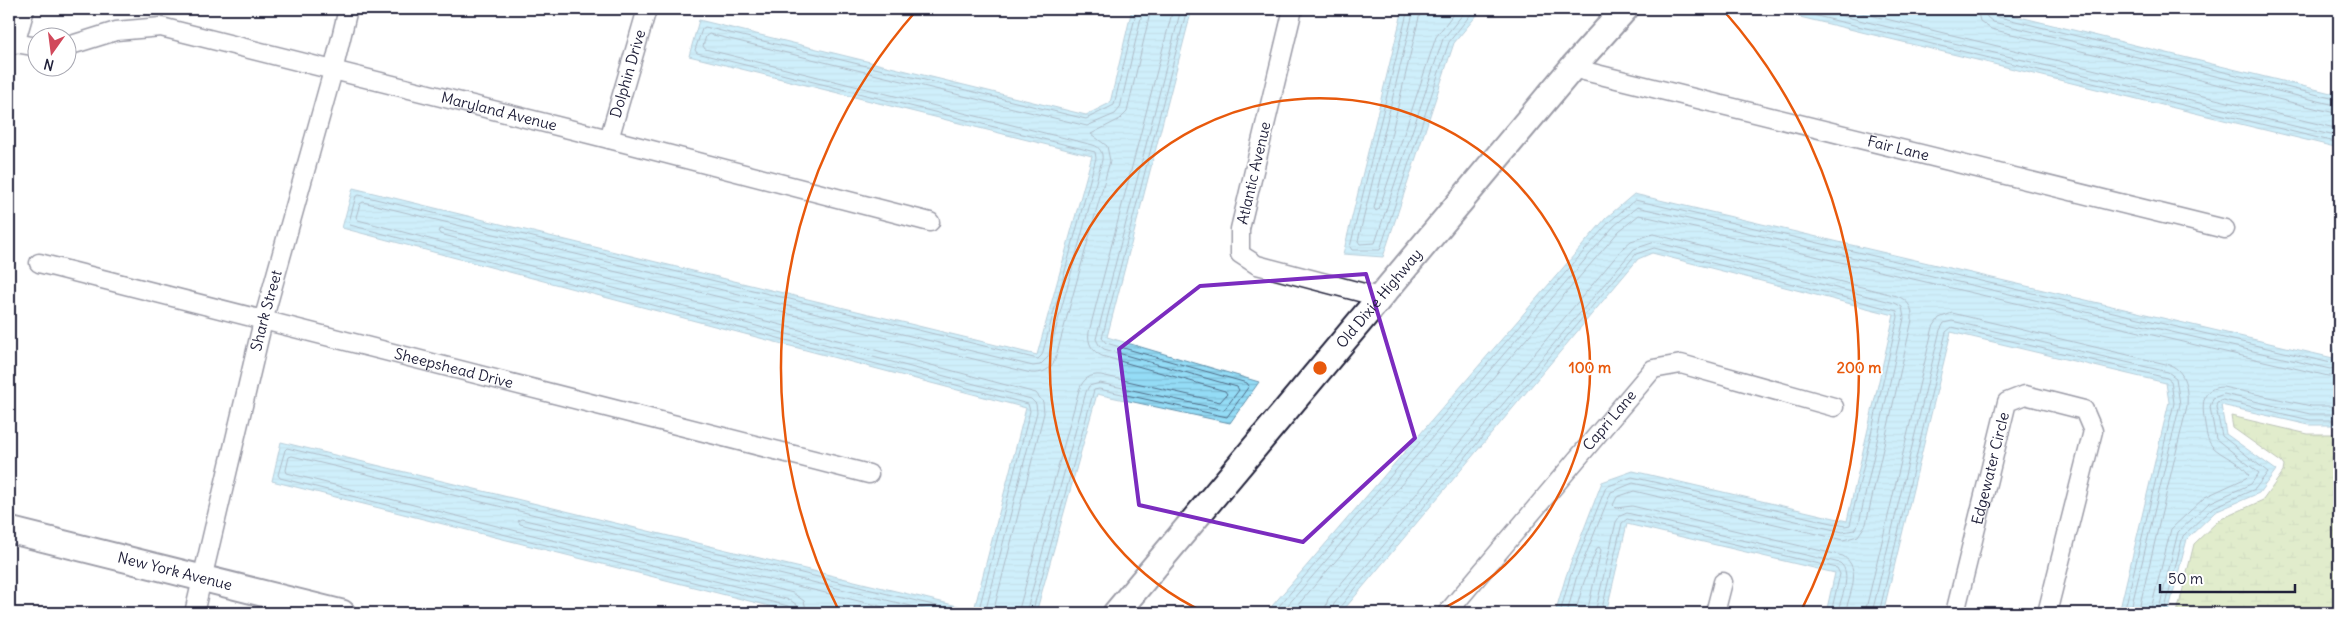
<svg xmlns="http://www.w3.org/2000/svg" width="2348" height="622" viewBox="0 0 2348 622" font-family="Delius,sans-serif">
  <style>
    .wetland { fill: url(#wetland-marsh); stroke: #6f7c64 }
    .water { fill: url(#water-rules); stroke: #6692ab }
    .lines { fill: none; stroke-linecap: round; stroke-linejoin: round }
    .shore { stroke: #506c86; stroke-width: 1 }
    .street-casing { stroke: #22223b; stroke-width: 21 }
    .secondary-casing { stroke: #22223b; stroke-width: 29 }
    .street { stroke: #fff; stroke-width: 18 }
    .secondary { stroke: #fff; stroke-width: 25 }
    .marked { fill: none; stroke: #7b2cbf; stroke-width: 4; stroke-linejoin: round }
    .ring { fill: none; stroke: #e8590c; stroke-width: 2.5 }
    .labels { text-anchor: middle; stroke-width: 4; stroke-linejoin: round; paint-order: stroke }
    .street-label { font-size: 15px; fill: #22223b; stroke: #fff }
    .centre { fill: #e8590c; stroke: #fff; stroke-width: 2.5 }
    .ring-label { font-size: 15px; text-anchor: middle; font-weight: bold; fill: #e8590c; stroke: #fff; stroke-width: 4; stroke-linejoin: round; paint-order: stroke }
  </style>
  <defs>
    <pattern id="wetland-marsh" width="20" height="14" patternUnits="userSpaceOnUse" patternTransform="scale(1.25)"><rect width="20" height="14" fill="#bcd68e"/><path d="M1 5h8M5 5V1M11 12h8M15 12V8" fill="none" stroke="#a1b77b"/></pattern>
    <pattern id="water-rules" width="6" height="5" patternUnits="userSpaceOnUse" patternTransform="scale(1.25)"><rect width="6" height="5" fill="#94dcf6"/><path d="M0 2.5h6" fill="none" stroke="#7fbcd4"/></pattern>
  </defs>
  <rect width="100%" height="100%" fill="#fff"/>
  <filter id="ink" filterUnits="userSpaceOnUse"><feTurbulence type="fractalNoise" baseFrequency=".02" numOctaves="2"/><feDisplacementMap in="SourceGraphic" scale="10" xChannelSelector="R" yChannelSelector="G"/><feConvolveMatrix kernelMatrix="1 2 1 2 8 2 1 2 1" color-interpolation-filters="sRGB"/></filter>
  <g filter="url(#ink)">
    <path class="wetland" d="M2231 416 2308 434H2339V613H2177L2194 544 2219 520 2263 500 2283 472 2284 466 2281 462 2233 428Z"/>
    <path class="water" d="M1132 9H1192L1107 337 1259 382 1230 423 1097 394 1036 613H797L272 481 281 442 974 610 1026 408 342 228 353 188 1037 355 1092 156 689 56 699 20 1086 115 1110 103Z
      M1403 9H1482L1454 43 1383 257 1343 254Z
      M1767 9H1987L2339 95V148Z
      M1634 194 2333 358 2339 329V425H2309L2221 405 2226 434 2276 470 2259 493 2215 512 2187 539 2168 613H2119L2169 402 2166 383 1951 332 1883 613H1826L1835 573 1627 524 1606 613H1555L1566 576 1602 482 1633 471 1847 521 1894 315 1652 253 1638 259 1341 613H1266L1606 218Z"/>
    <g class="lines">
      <path class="shore" d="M1408 9 1350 247 1352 250H1380L1449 42 1475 9
        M1414 9 1358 241 1360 244 1375 243 1443 39 1467 9
        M1421 9 1374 208 1376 211 1379 209 1436 37 1457 9
        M1788 9 2339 143
        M1814 9 2339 137
        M1845 9 2339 129
        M1977 9 1980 21 1991 29 2339 114
        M1984 9 1987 17 1993 22 2339 106
        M1991 9 1992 14 1995 16 2339 100
        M793 613 792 609 788 606 280 478 278 475 285 450 287 448 966 613
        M799 613 797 605 790 600 287 473 286 470 289 457 292 456 940 613
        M807 613 804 601 793 593 520 524 518 521 521 519 908 613
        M978 613 1030 411 1028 404 350 225 349 222 356 196 359 195 1038 359 1042 355 1096 158 1095 152 697 53 695 50 702 29 705 27 1086 119 1114 105 1137 9
        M985 613 1037 412 1036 404 1031 399 358 220 356 217 360 204 363 202 1033 366 1040 365 1048 357 1102 160C1103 153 1100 147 1093 145L705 49 703 46 706 36 709 34 1087 126 1115 114 1120 108 1143 9
        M993 613 1044 413 1043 402 1036 393 440 234 438 231 441 229 1031 373C1042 374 1050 370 1055 360L1110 161 1107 146 1091 134 1120 119 1127 112 1151 9
        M1018 613 1079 390C1083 379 1090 374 1101 375L1220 402 1227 394 1225 391 1102 356C1092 351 1087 343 1089 332L1173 9
        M1026 613 1086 392 1089 386 1100 383 1224 410 1239 390 1237 387 1104 349 1099 345 1096 339 1181 9
        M1032 613 1094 390 1099 389 1227 417 1249 386 1247 383 1106 343 1102 338 1187 9
        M1273 613 1609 222 1635 200 2331 363 2337 361 2339 356
        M1281 613 1614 226 1637 207 2330 369 2339 367
        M1291 613 1619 231 1639 215 2328 376 2339 375
        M1324 613 1328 599 1624 247 1631 241 1653 234 1897 296C1908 300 1913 308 1912 320L1866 524 1858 536 1843 540 1634 491 1617 497 1613 505 1616 508 1632 506 1843 556C1863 569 1849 595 1845 613
        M1331 613 1334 604 1634 249 1655 242 1895 303 1902 307 1904 318 1859 523 1854 530 1843 532 1633 483 1611 492 1576 579 1567 613
        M1338 613 1339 608 1636 254 1654 248 1897 311 1898 317 1850 525 1845 526 1632 477 1606 487 1570 577 1560 613
        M1575 613 1584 582 1597 548 1599 547 1601 550 1587 613
        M1595 613 1616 522 1620 516 1627 513 1840 563C1853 573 1841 599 1837 613
        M1601 613 1622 523 1627 519 1837 568 1840 574 1831 613
        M1865 613 1933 327 1939 318 1952 313 2170 365C2186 371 2188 390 2187 406L2138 613
        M1872 613 1940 330 1944 323 1952 321 2168 372 2176 378 2180 404 2130 613
        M1879 613 1946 332 1952 327 2167 378 2171 381 2174 403 2124 613
        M2150 613 2171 529 2205 497 2246 478 2249 475C2242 462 2222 457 2212 446 2207 440 2206 432 2205 424 2202 407 2200 387 2223 387L2311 406H2339
        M2158 613 2178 532 2209 503 2251 484 2259 473 2216 439 2210 407 2213 398 2224 394 2310 414H2339
        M2164 613 2183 536 2212 508 2255 489 2268 472 2222 436 2216 407 2217 402 2223 400 2310 420H2339"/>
      <defs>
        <g id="street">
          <path d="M1293 9 1240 229V254L1257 265 1379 297"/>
          <path d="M9 42 38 47"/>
          <path d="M15 44 25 9"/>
          <path id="s1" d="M68 46 116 31 161 27 609 139 930 222"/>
          <path id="s2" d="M1572 68 2225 229"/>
          <path id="s3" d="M609 139 647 9"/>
          <path id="s4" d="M39 263 869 474"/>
          <path id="s5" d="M194 613 263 321 333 71 348 9"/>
          <path id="s6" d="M1447 613 1653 369 1681 364 1834 407"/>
          <path d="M1715 613 1723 582"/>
          <path id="s7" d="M1955 613 2007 402 2025 395 2084 410 2093 431 2047 613"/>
        </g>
        <g id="secondary">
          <path id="s8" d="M9 530 342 613"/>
          <path id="s9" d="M1116 613 1572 68 1625 9"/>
        </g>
      </defs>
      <use href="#street" class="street-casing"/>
      <use href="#secondary" class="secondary-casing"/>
      <use href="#street" class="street"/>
      <use href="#secondary" class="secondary"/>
    </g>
  </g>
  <path d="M0 0H2348V622H0ZM1366 274 1415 438 1303 542 1139 505 1119 349 1200 286Z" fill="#fff" fill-opacity=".55" fill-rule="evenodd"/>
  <path class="marked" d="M1366 274 1415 438 1303 542 1139 505 1119 349 1200 286Z"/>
  <g class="ring">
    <path d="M1206 613A270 270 0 1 1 1434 613"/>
    <path d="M840 613A539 539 0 0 1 916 11M1724 11A539 539 0 0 1 1800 613"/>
  </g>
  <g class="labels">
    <g class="street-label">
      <text dy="5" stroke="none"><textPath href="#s3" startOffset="68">Dolphin Drive</textPath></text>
      <text dy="5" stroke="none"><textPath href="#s1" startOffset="444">Maryland Avenue</textPath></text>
      <text dy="5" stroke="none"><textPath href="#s2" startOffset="336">Fair Lane</textPath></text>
      <text transform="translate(1254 173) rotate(-77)" y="5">Atlantic Avenue</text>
      <text dy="5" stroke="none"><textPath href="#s9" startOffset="410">Old Dixie Highway</textPath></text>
      <text dy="5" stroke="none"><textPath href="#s5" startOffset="311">Shark Street</textPath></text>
      <text dy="5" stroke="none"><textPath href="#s4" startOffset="428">Sheepshead Drive</textPath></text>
      <text dy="5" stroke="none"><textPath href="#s6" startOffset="252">Capri Lane</textPath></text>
      <text dy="5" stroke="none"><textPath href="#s7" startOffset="149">Edgewater Circle</textPath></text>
      <text dy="5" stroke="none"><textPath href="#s8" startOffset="171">New York Avenue</textPath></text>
    </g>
  </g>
  <circle cx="1320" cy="368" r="8" class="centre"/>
  <g class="ring-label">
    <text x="1590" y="373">100 m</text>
    <text x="1859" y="373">200 m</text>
  </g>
  <rect width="2348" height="622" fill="none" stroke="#fff" stroke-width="30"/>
  <rect x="15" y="15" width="2318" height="592" fill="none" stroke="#22223b" stroke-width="2" filter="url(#ink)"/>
  <g transform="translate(52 52) rotate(194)"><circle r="24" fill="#ffffff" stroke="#a7a7b1"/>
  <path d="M0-4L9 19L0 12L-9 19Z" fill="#d1495b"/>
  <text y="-8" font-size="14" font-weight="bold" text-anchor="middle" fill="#22223b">N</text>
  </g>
  <path d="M2160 584v8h135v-8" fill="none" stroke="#22223b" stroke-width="2.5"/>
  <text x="2168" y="584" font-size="15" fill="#22223b" stroke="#ffffff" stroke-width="4" paint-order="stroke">50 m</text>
</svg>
